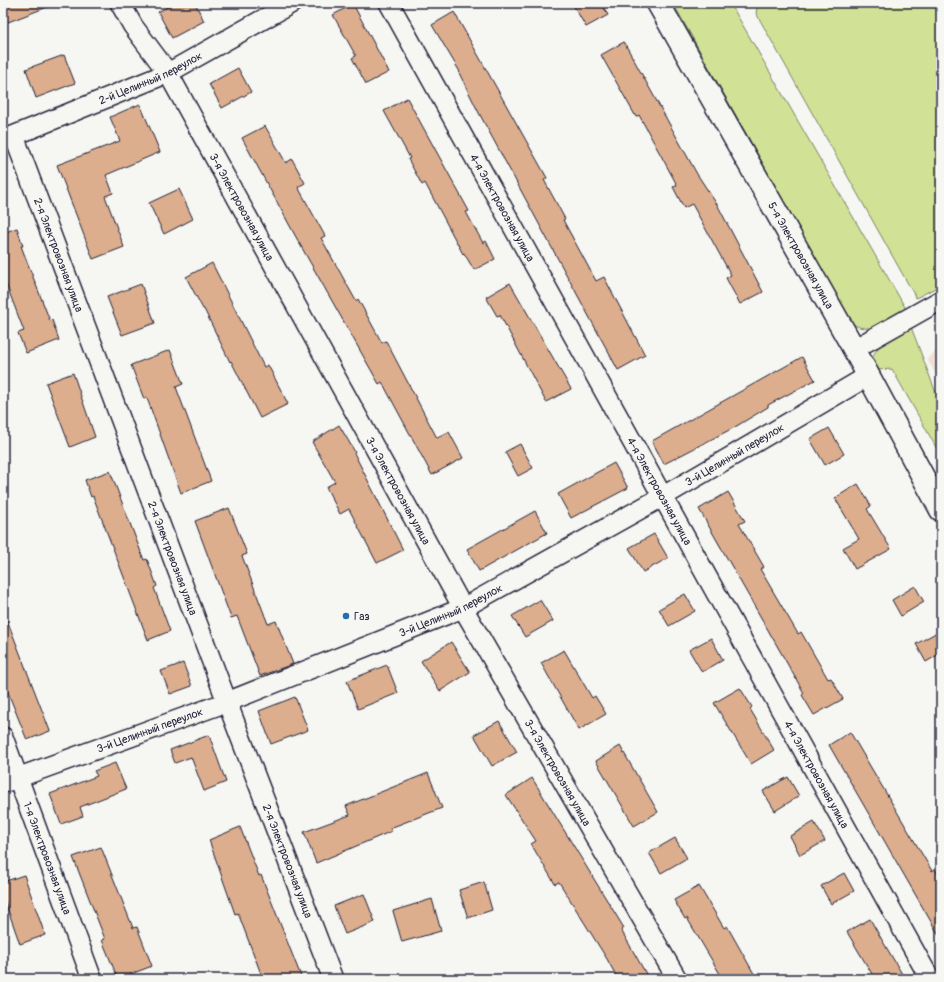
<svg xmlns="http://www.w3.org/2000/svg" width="944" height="982" viewBox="0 0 944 982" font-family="Pangolin,sans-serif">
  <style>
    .built { fill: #eee0d4 }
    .green { fill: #d1e296; stroke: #7a8268 }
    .building { fill: #dcae8d; stroke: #22223b }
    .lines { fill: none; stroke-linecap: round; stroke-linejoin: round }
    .street-casing { stroke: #22223b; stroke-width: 22 }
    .secondary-casing { stroke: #22223b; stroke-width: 25 }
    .street { stroke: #f6f6f2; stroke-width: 19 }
    .secondary { stroke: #f6f6f2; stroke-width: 22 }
    .poi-dot { fill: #1f6fb2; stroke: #f6f6f2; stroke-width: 1.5 }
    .labels { text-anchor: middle; stroke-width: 3; stroke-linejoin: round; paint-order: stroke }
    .street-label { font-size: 11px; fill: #22223b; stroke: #f6f6f2 }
    .poi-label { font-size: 11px; fill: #22223b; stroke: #f6f6f2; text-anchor: start }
  </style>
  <rect width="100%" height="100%" fill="#f6f6f2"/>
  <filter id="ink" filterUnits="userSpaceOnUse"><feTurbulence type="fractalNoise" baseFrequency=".025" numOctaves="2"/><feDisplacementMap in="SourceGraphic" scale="8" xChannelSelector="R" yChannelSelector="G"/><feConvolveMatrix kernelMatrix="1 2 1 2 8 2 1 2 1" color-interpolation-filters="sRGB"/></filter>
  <g filter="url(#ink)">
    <path class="built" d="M941 346V383L927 359Z"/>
    <path class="green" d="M673 3H730L906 309C891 318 869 337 852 323Z
      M758 3H941V285L916 298 756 13Z
      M911 327 936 393 941 402V456L892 369 877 370C876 367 873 362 873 358 873 346 901 332 911 327Z"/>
    <path class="building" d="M3 3H55V4L3 24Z
      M175 3H195L204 21 172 38 158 12Z
      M572 3H601L608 15 586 27Z
      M353 4 389 72 366 84 352 58 356 56 333 15Z
      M454 12 547 178 544 180 565 219 563 220 596 281 604 277 645 355 618 370 479 113 459 73 460 72 432 25Z
      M624 42 697 174 718 206 763 292 740 304 726 278 731 275 692 204 684 208 673 187 677 185 639 115 636 117 601 55Z
      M64 55 75 83 36 98 26 69Z
      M238 68 251 92 222 108 209 84Z
      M407 98 469 211 466 212 483 243 486 241 495 259 474 270 464 253 463 254 425 183 422 185 408 159 410 158 384 111Z
      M140 104 160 152 106 175 113 193 105 196 124 247 93 259 57 165 120 141 110 117Z
      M265 126 286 163 292 159 305 183 298 187 325 236 321 238 356 301 358 299 382 343 386 341 437 438 449 432 463 458 432 475 382 382 379 384 302 248 242 138Z
      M179 189 193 219 164 234 149 203Z
      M17 228 23 246H21L50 321 52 320 59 340 26 353 18 333 24 331 3 276V233Z
      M212 263 264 367 268 365 288 404 260 418 231 361 230 362 204 309H203L186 277Z
      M510 283 571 389 546 402 500 315 497 316 486 297Z
      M141 284 155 323 122 335 107 297Z
      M170 350 183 384 176 387 211 481 181 493 147 398 144 399 131 365Z
      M802 357 815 380 768 405V407L735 427 664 464 652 441Z
      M73 373 95 437 70 447 46 383Z
      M339 425 355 452 354 453 403 550 377 563 349 509 340 514 326 487 335 482 312 442Z
      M829 428 844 454 825 465 810 439Z
      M520 444 533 468 518 476 505 452Z
      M614 463 628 488 571 518 558 494Z
      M110 471 144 560 147 559 157 586 154 588 170 631 148 640 93 496 91 497 85 480Z
      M858 484 871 506 867 509 891 549 855 569 843 548 859 539 835 498Z
      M728 492 745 521 739 524 764 567 760 569 798 634 801 632 828 679 831 678 843 699 814 715 802 695 804 693 699 509Z
      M229 508 247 554 242 556 268 624 276 621 293 664 260 676 237 616 231 618 195 521Z
      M535 511 547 533 479 571 467 549Z
      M654 534 668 558 643 572 629 548Z
      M915 586 924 602 901 616 892 600Z
      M685 594 695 611 669 626 659 609Z
      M540 600 553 621 525 637 512 616Z
      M3 612H4L50 731 27 740 3 680Z
      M941 630V653L926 662 916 644Z
      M711 638 723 660 702 672 689 650Z
      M451 642 470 672 440 691 421 661Z
      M564 650 592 698 595 696 606 714 579 730 541 663Z
      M183 663 192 686 170 694 161 671Z
      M387 665 398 693 358 709 347 681Z
      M740 688 752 707 750 709 774 750 751 764 714 703Z
      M295 697 308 730 271 744 259 711Z
      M499 721 517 752 492 766 474 735Z
      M850 732 932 871 935 869 941 879V939L829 745Z
      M209 735 226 782 204 791 191 757 175 763 170 750Z
      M620 746 658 812 634 826 596 761Z
      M115 763 126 789 80 807 83 816 61 824 50 794 97 776 94 771Z
      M428 773 442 808 390 828 392 831 316 863 304 832 350 815 346 806Z
      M788 777 799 796 775 811 763 791Z
      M532 778 624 928 621 930 649 979H618L607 959 559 882 555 884 531 844 536 841 506 795Z
      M814 822 825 841 800 855 790 836Z
      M240 827 259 876 261 875 302 979H263L238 913 235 914 209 840Z
      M675 838 687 858 661 873 649 853Z
      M101 847 133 928 137 927 152 966 118 979 102 940 105 939 73 857Z
      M844 873 854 891 831 904 821 886Z
      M24 875 45 935 20 944 3 896V882Z
      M484 882 492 910 468 918 459 890Z
      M699 886 724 928 727 926 757 979H723L687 918 685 919 674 900Z
      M364 894 375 922 345 934 334 906Z
      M432 899 441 931 402 942 393 911Z
      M870 919 882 940 905 979H875L847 932Z"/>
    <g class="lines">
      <defs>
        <g id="street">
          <path id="s1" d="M120 3 133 26 168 73 463 608 677 979"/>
          <path id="s2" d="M389 3 930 979"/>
          <path id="s3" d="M14 136 227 702 333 979"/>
          <path id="s4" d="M3 140 168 73 292 3"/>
          <path d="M854 349 941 300"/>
          <path id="s5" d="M3 737 92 979"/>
          <path id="s6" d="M3 783 227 702 463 608 662 497 868 376"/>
        </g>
        <g id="secondary">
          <path id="s7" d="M658 3 854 349 941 510"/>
        </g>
      </defs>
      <use href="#street" class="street-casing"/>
      <use href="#secondary" class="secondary-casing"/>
      <use href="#street" class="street"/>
      <use href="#secondary" class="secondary"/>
    </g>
  </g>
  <circle class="poi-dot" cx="346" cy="616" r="4"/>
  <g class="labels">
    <g class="street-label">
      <text dy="4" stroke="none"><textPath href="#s4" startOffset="160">2-й Целинный переулок</textPath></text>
      <text dy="4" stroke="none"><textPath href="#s1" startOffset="238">3-я Электровозная улица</textPath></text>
      <text dy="4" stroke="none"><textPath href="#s2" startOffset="234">4-я Электровозная улица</textPath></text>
      <text dy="4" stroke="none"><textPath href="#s3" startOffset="127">2-я Электровозная улица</textPath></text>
      <text dy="4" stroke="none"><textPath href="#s7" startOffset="290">5-я Электровозная улица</textPath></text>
      <text dy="4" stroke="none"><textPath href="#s6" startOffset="804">3-й Целинный переулок</textPath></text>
      <text dy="4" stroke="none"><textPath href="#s1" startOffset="562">3-я Электровозная улица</textPath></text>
      <text dy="4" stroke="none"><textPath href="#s2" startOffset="558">4-я Электровозная улица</textPath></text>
      <text dy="4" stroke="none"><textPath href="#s3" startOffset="451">2-я Электровозная улица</textPath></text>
      <text dy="4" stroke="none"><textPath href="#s6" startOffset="480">3-й Целинный переулок</textPath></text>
      <text dy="4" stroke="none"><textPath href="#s6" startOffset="156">3-й Целинный переулок</textPath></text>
      <text dy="4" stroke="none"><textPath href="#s1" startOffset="886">3-я Электровозная улица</textPath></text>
      <text dy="4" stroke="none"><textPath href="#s2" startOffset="882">4-я Электровозная улица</textPath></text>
      <text dy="4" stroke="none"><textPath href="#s5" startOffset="129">1-я Электровозная улица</textPath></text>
      <text dy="4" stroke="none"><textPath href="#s3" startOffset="775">2-я Электровозная улица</textPath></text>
    </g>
    <g class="poi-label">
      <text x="354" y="620">Газ</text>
    </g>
  </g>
  <rect width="944" height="982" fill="none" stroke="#f6f6f2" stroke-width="16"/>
  <rect x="8" y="8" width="928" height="966" fill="none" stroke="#22223b" stroke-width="1.5" filter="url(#ink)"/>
</svg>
